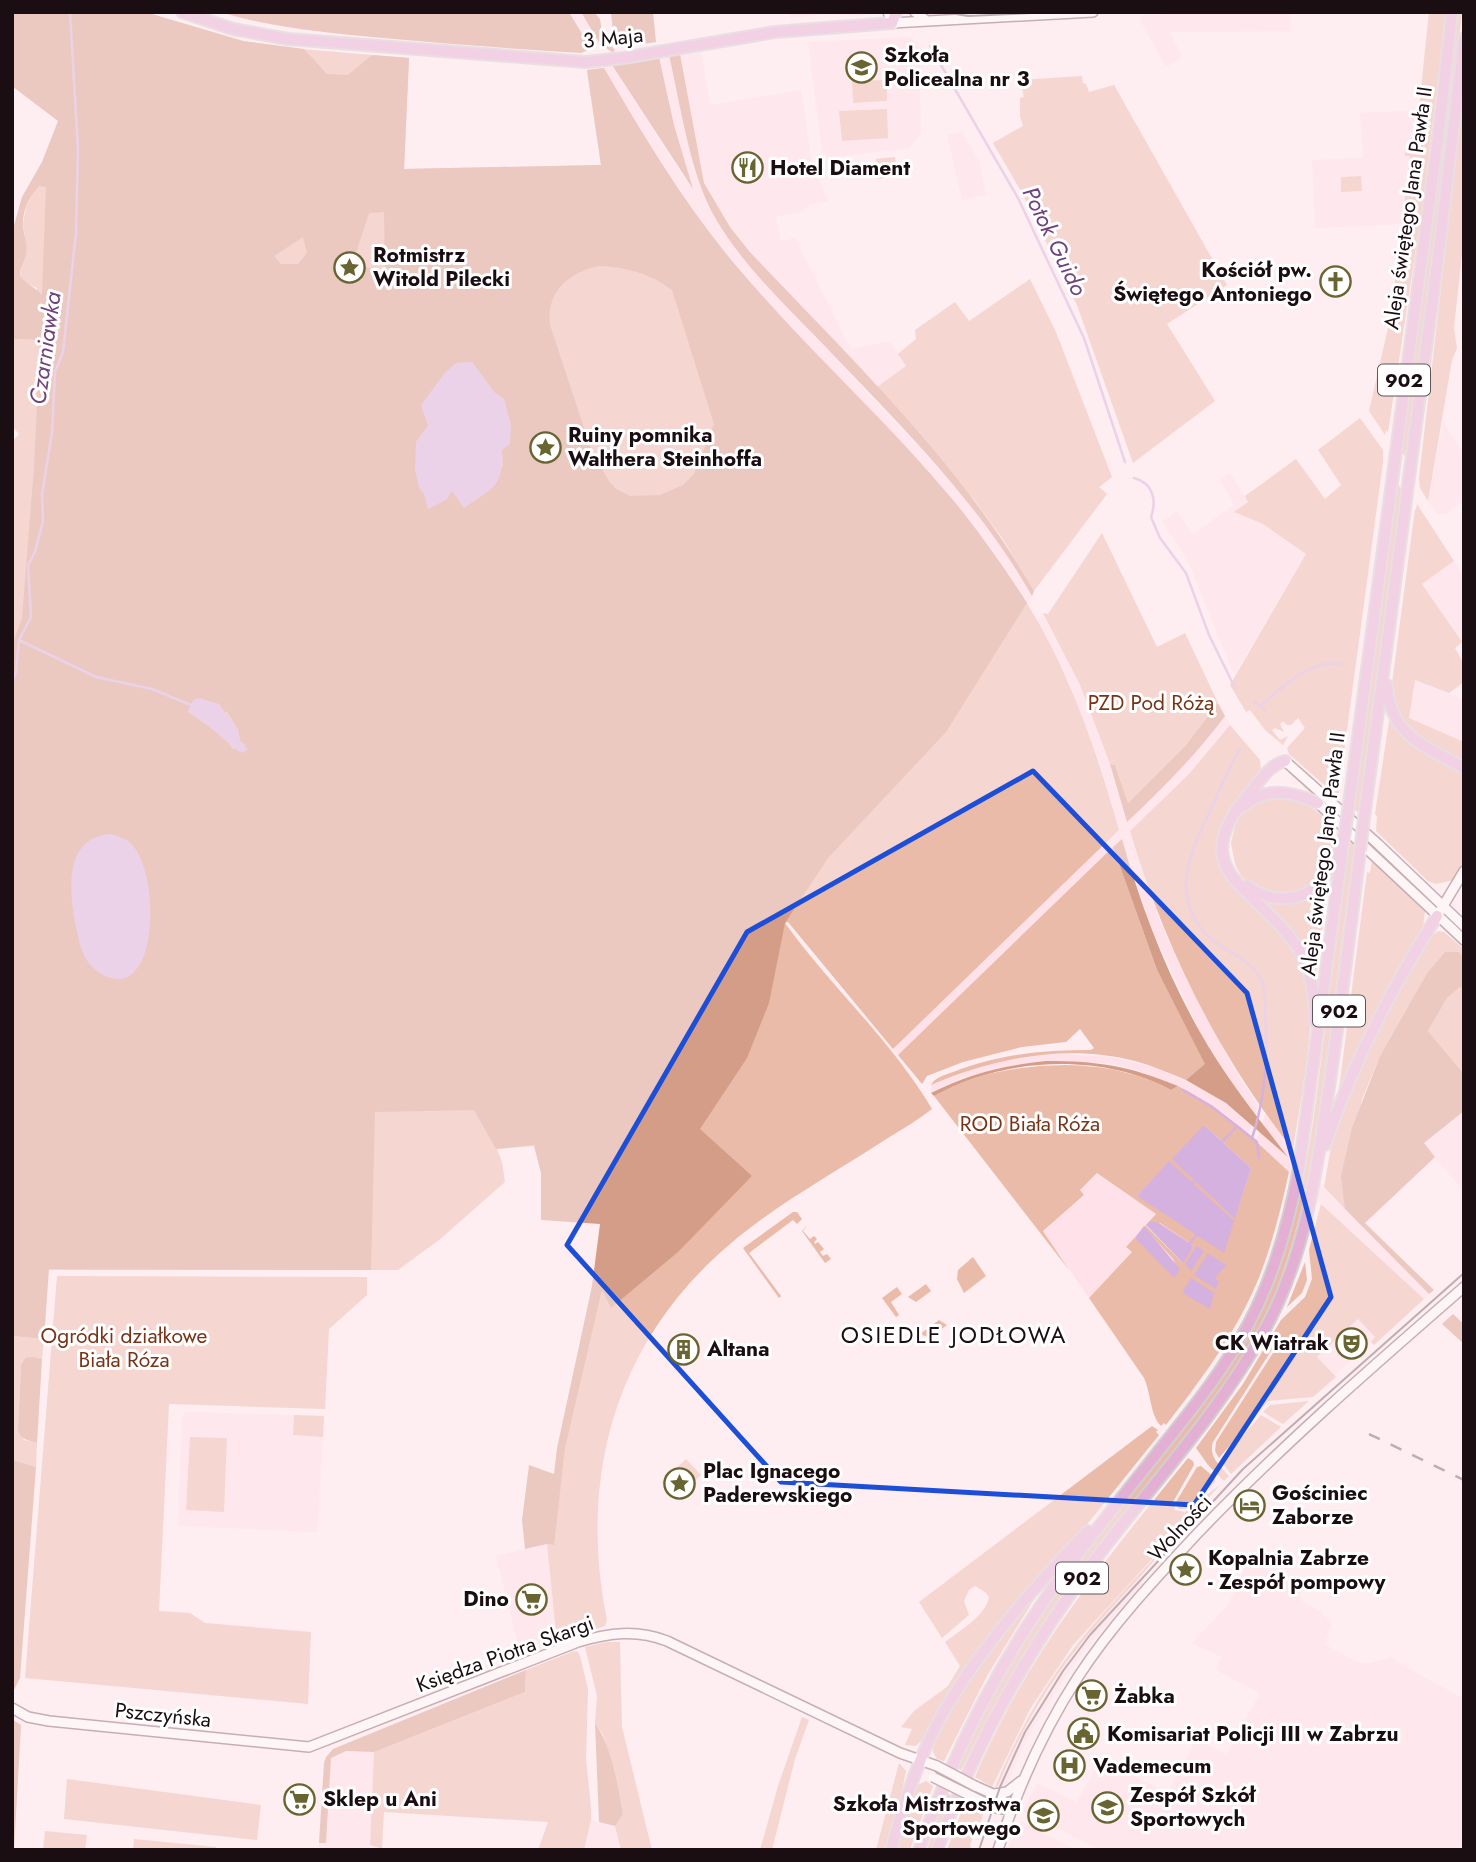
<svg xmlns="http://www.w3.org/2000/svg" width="1476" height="1862" viewBox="0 0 1476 1862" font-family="Jost,sans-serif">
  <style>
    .built { fill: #ffe2e9 }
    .green { fill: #eabba8; fill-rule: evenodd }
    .forest { fill: #d49d88; fill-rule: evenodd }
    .water { fill: #d4b1de }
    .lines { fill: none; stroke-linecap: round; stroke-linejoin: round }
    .stream { stroke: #d4b1de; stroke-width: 2.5 }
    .minor-casing { stroke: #84626b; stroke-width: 12 }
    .major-casing { stroke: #d1cfd0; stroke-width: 14 }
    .minor { stroke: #fff; stroke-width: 9 }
    .major { stroke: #e3b0d3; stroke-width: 10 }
    .tram { stroke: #726367; stroke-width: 2 }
    .rail { stroke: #726367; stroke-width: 2.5; stroke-dasharray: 12 12; stroke-linecap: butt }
    .minor-bridge-casing { stroke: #84626b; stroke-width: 12; stroke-linecap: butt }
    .major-bridge-casing { stroke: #d1cfd0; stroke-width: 14; stroke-linecap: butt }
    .minor-bridge { stroke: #fff; stroke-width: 9 }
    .major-bridge { stroke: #e3b0d3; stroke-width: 10 }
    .marked { fill: none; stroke: #1d4ed8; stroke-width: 5; stroke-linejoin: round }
    .labels { text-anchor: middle; stroke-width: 6; stroke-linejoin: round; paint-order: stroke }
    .shield { fill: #fff; stroke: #5f5659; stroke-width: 2 }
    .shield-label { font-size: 19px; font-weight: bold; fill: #1b0e12 }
    .street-label { font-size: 21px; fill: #1b0e12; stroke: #fff }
    .poi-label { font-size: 21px; font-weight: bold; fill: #1b0e12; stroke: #fff; text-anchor: start }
    .park-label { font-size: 21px; fill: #783417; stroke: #fff }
    .water-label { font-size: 23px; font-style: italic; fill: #70437c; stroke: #fff }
    .neighbourhood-label { font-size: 23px; letter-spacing: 2px; fill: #1b0e12; stroke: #fff }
  </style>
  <rect width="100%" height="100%" fill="#feedf1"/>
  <path class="built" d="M569 12H581L600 44 591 49Z
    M789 12H872L862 16 826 14 790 18Z
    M1222 12H1290L1291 31 1169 32 1183 57 1166 67 1140 20 1143 15Z
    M911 37 919 46 921 134 909 148 828 158 822 151 808 42Z
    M701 51 710 105 801 90 812 164 828 201 808 205 804 211 776 217 781 241 795 238 851 349 890 341 906 366 877 387 749 251 730 227 704 184 680 54Z
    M669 55 684 122 701 186 712 212 726 235 777 296 961 493 1016 568 1032 596 1027 603 986 542 952 499 769 303 702 224 648 143 604 68 612 65 669 156 691 187 674 125 659 57Z
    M1419 110 1415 146 1411 156 1402 224 1315 228 1312 160 1363 158 1360 113Z
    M962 132 979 161 986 195 962 200 947 134Z
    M1443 422 1464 453V501L1445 514H1439L1436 513 1428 501Z
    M1230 473 1248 502 1234 512 1263 524 1306 554 1234 675 1187 559 1162 522 1177 511 1193 534 1234 505 1220 479Z
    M1454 561 1464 576 1462 642 1422 584Z
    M1043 613 1080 685 1110 764 1127 822 1188 761 1225 716 1230 725 1189 774 1130 831 1160 922 1183 973 1234 1069 1258 1106 1255 1114 1227 1076 1199 1030 1151 927 1122 840 898 1055 893 1049 1119 830 1100 764 1084 723 1068 681 1037 621Z
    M1415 680 1464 699V742L1409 718Z
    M1059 1054 1110 1057 1156 1068 1204 1089 1226 1103 1252 1124 1248 1133 1222 1112 1178 1086 1134 1069 1108 1063 1046 1061 1018 1064 964 1077 931 1093V1085L985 1065 1007 1059Z
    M1464 1111V1193L1424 1143Z
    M1265 1114 1326 1190 1429 1294 1424 1299 1321 1204 1256 1140 1260 1131 1284 1153 1262 1123Z
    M1098 1173 1156 1214 1127 1246 1132 1252 1089 1298 1043 1231 1084 1196 1079 1190Z
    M1359 1319 1376 1337 1334 1376 1317 1357Z
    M190 1412 324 1416 317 1532 178 1526 182 1418 185 1413Z
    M547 1544 557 1642 521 1656 496 1556Z
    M1248 1561 1303 1590 1299 1595 1303 1602 1320 1611 1332 1624 1324 1644 1355 1661 1366 1664 1392 1657 1402 1665 1461 1697 1464 1693V1850H1100L1023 1811 1037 1783 1077 1802 1097 1765 1118 1776 1121 1769 1167 1794 1196 1740 1227 1754 1260 1693 1216 1670 1221 1657 1192 1643 1228 1605Z
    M1139 1579 1144 1584 1094 1638 1067 1674 1029 1735 1005 1788 998 1786 1023 1732 1061 1670 1089 1634Z
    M346 1751 374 1752 370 1850H318L319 1843H326L330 1758Z
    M591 1820 615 1826 621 1850H584Z
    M1020 1821 1077 1850H1008L1016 1825Z"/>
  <path class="green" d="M12 12H145L243 41 301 49 409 58 404 169 601 165 587 70 604 68C635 121 666 175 702 224 722 251 745 276 767 301 857 403 957 489 1028 605 1071 675 1097 752 1119 830L893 1049 788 922 785 923C831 987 892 1041 932 1109 919 1119 903 1129 888 1138 836 1172 775 1205 729 1245 615 1342 578 1477 607 1620L605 1626 557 1642 547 1544 553 1545 565 1449 602 1289 611 1307 752 1176 541 1220V1173L534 1146 497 1149 502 1162 505 1182 439 1240 398 1270H12V442L19 434 12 426V339L39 340 37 288 24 282 20 276 26 244 23 224 26 207 33 192 40 186 58 153V120L12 86Z
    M1429 12H1446L1423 202 1388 432 1386 430 1385 435 1369 411 1391 315 1410 156H1405V149L1415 146Z
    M1459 12H1462L1429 281 1405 456 1402 452Z
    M1082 76 1083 83 1086 84 1089 92 1114 85 1227 285 1167 324 1215 401 1133 463 1077 305 1022 193 993 143 1023 126 1020 116V98L1024 97 1020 80Z
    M887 80V101L853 103 852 81Z
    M1464 91V235L1454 328 1457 348 1452 360 1428 501 1420 488 1419 478Z
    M887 109 888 138 842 141 839 111Z
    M895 157 898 176 877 179 876 159Z
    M1361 176 1362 191 1341 192V177Z
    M1030 279 1056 332 1112 477 1099 487 1107 494 1034 591 1004 541 975 501 877 387 906 366 898 354 916 339 915 330 955 302 969 321Z
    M1360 418 1383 450V462L1338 797 1289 754 1287 748 1305 728 1298 718 1291 725H1287L1283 721 1280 724 1284 732 1275 728 1272 730 1280 740 1288 736 1283 745 1265 730 1250 710 1246 712 1230 685 1306 554 1263 524 1234 512 1248 502 1245 496 1296 459 1325 499 1341 485 1318 450Z
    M1397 483 1401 489 1359 813 1354 809Z
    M1417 504 1454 561 1422 584 1462 642 1455 648 1464 664V682L1449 693 1415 680 1409 718 1464 742V764L1416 738 1396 716 1391 691 1415 509 1416 510Z
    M1102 533 1157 647 1185 633 1218 703 1186 745 1128 803 1115 765 1110 764 1080 685 1043 613 1048 614Z
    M1389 721 1394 728 1395 724 1464 770V863L1454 880 1436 884 1428 881 1376 831 1377 816 1375 814Z
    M1230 725 1260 760 1261 771 1235 805 1223 863C1249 894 1295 937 1307 974 1319 1014 1299 1106 1293 1150 1217 1053 1165 948 1130 831L1189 774Z
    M1288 772 1295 776 1391 861 1432 903Z
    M1265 797C1297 797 1312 804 1334 827L1332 841 1334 843 1326 869 1308 889 1279 896 1251 886 1241 876 1235 864 1231 843 1235 826 1240 817 1246 809Z
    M1350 842 1354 846C1345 916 1336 986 1327 1056 1314 1149 1303 1238 1262 1322 1222 1403 1156 1470 1102 1540 1047 1612 1001 1688 961 1770L957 1768C996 1684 1044 1607 1100 1534 1155 1462 1221 1394 1261 1312 1300 1234 1310 1147 1321 1062 1330 989 1340 915 1350 842Z
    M1113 847 1157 970 1206 1064 1186 1080C1169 1073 1153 1066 1135 1061 1067 1043 994 1058 931 1085 935 1077 945 1075 953 1072 998 1054 1044 1050 1091 1050L1094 1048 1080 1029 1066 1042 1022 1047 963 1062 927 1076 922 1084 898 1055Z
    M1372 860 1425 912 1423 927 1425 928 1341 1090 1339 1089 1367 872 1370 873Z
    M1325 885 1328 888 1317 969 1315 971 1266 904 1268 902C1291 906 1307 900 1325 885Z
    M1438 931 1444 932 1464 949V957L1459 952H1445L1427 973 1380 1056 1362 1099 1345 1209 1324 1187 1332 1141 1350 1089 1392 1001 1431 933 1433 935Z
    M1460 987 1464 991V1074L1428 1031 1447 998Z
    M1066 1065C1103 1066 1138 1072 1171 1090L1178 1086C1222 1108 1254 1139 1289 1172 1281 1209 1272 1245 1258 1280 1236 1333 1201 1380 1166 1425L1164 1423 1161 1426C1150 1415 1151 1393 1144 1378L1089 1298 1132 1252 1126 1247 1156 1214 1097 1173 1080 1190 1084 1195 1043 1231 1069 1270 934 1096C976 1072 1019 1066 1066 1065ZM1204 1125 1251 1168 1235 1218ZM1169 1162 1192 1184 1137 1196ZM1160 1223 1194 1246 1182 1262 1146 1226ZM1144 1227 1173 1259 1175 1263 1135 1238Z
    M1321 1204 1424 1299 1374 1345 1371 1342 1375 1337 1358 1319 1317 1357 1336 1377 1313 1397 1268 1401 1219 1458 1215 1451 1216 1442 1280 1342 1278 1340 1213 1442C1208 1456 1220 1466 1229 1476L1224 1481 1208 1465 1196 1448 1243 1384 1281 1320 1305 1297 1312 1279 1309 1250Z
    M793 1212H797L802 1219 797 1224 793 1220 749 1253 781 1296 779 1298 743 1248Z
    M807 1225 803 1231 810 1239 814 1236 817 1239 814 1242 815 1244 818 1242 824 1249 820 1252 823 1256 827 1254 831 1259 825 1263 802 1231Z
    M973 1257 986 1276 964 1293 957 1279 958 1270Z
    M1305 1262 1307 1280 1302 1293 1287 1307Z
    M57 1276 367 1277V1295L329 1329 325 1409 169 1404 159 1611 190 1613 205 1623 311 1632 308 1704 25 1678Z
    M926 1284 931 1291 916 1302 908 1297Z
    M897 1287 902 1294 891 1302 899 1315 896 1317 882 1298Z
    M939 1320 947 1325 930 1338 920 1334Z
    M12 1336 44 1339 42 1359 25 1358 21 1365 18 1429 24 1440 37 1443 36 1467 13 1460Z
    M1309 1401 1283 1424 1263 1412 1270 1405Z
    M294 1415 324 1416 323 1437 293 1435Z
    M1261 1415 1281 1427 1231 1474 1221 1461Z
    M1152 1426 1158 1430 1156 1432 1159 1435 1085 1527 1012 1610 927 1738 925 1737 916 1746 905 1745 912 1729 901 1727 914 1711 948 1686 960 1666 945 1642C959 1631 986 1616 989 1597L985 1592 975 1586 969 1590 964 1601 969 1615 942 1638 919 1602Z
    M190 1437 227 1438 224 1512 186 1510Z
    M1188 1458 1193 1461 1194 1465 1173 1502 1175 1510 1185 1512 1221 1484 1073 1645 1030 1709 992 1787 975 1777C985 1753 998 1728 1010 1705 1059 1615 1124 1537 1188 1458Z
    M686 1459 701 1475 677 1498 662 1482Z
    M1201 1466 1215 1478V1482L1185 1509H1179L1176 1502 1197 1467Z
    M1173 1538C1146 1572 1116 1602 1088 1635 1050 1680 1020 1731 998 1786L995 1787C1014 1742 1036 1699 1065 1660 1098 1616 1136 1578 1173 1538Z
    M1038 1593 988 1674 944 1761 937 1759 933 1752C936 1709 1008 1628 1038 1593Z
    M607 1642H620L622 1727 652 1850H621L615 1826 623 1814 614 1769 603 1735 595 1723 597 1696 585 1647Z
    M574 1651 578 1652 580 1656 588 1689 586 1758 591 1808V1820L584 1850H538L548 1822 384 1812 382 1849 370 1845 374 1752 525 1692 526 1670Z
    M802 1717 809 1720 795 1759 772 1850H760L778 1786Z
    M899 1763 906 1771 903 1786 905 1788 887 1850H876Z
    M67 1779 261 1805 257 1840 64 1819Z
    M926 1781 933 1786 910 1850H896L912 1791H915L918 1785Z
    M947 1793 951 1795 931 1850H927Z
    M965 1802 984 1810 977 1837 973 1836 970 1846 973 1850H947Z
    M45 1831 87 1835 85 1850H43Z
    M134 1839 216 1847V1850H133Z"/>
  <path class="forest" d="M12 12H145L243 41 304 49 327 74 348 75 372 55 409 58 404 169 601 165 587 70 604 68C643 135 683 202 733 262 802 345 884 417 953 500 980 532 1004 568 1027 603L946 732 828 858 785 923 769 1003 747 1058 700 1129 752 1176 678 1252 611 1308 602 1290 565 1449 554 1545 547 1544 525 1549 522 1520 529 1465 554 1474 557 1448 592 1286 600 1224 541 1220V1173L534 1145 496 1149 474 1110 375 1112 371 1270 49 1269 44 1339 12 1336V646L22 618 34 468 40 340 12 339 13 229 22 197 42 162 58 121 12 86ZM40 186 46 187 42 295C35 287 26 284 20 276 20 268 24 262 26 255 28 245 24 236 23 226 22 212 29 195 40 186ZM384 212 385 271 384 273 357 264V258L355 256 369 213ZM303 237 307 253 298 264H281L274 256ZM598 266C624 266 652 274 672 290L714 424 694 474 683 485 660 495 630 496 616 489 609 481 592 452 550 325C546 292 568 273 598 266ZM472 362 495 393 504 399 511 426 502 450 503 466 452 490 447 499 428 509 416 442 428 426 444 374 456 363ZM188 712H227L238 729 240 741 246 745 233 749 224 737Z
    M220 12H569L591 49 581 53C515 49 449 44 383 38 328 33 273 28 220 12Z
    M581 12H594L600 19 602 31 615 51 612 52 600 44Z
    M611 12H653L656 42 622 47 613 32Z
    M680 54 704 183 730 227 749 251C850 358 960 462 1034 591L1032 596C977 499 895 420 819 340 781 301 739 261 713 214 690 172 680 103 669 55Z
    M659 57 674 125 693 189 612 65Z
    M1218 703 1225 716C1196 755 1162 789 1127 822L1110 764 1115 765 1128 803 1186 745Z
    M1122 839C1143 914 1173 991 1215 1057 1237 1092 1263 1124 1288 1157L1226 1103 1186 1080 1205 1064 1157 970 1113 847Z
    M1445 952H1459L1464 957V991L1460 987 1447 998 1428 1031 1464 1074V1111L1424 1143 1435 1157 1365 1223 1434 1290 1429 1294 1345 1209 1341 1176 1352 1128 1380 1056 1427 973Z
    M1046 1061C1100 1061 1129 1066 1178 1086L1171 1090C1101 1052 1003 1057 934 1096L931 1093C968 1074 1005 1065 1046 1061Z
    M1453 1314 1464 1324V1344L1442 1324Z
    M32 1357 42 1359 37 1443C28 1440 20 1440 18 1429L21 1365 25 1358Z
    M12 1456 13 1460 36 1467 20 1678 12 1694Z
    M526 1670 525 1692 374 1752 346 1751 331 1758 326 1843H319L324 1763 326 1757 333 1749Z
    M12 1719 21 1725 14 1850H12Z
    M595 1723C613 1750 617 1783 623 1814L615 1826 599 1822Z"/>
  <path class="water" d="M472 362 495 393 504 399 511 426 510 444 502 450C504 488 492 488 464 508L452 491 447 499 428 509 424 494 419 488 415 469 416 442 428 426 421 405 444 374 456 363Z
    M199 698 219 704 238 729 240 741 248 749 243 753 238 751 205 723 188 712 193 700Z
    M112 834C116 836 123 838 127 840 155 860 158 947 135 971 120 988 96 975 86 959 80 949 78 935 75 923 69 889 64 836 112 834Z
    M1204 1125 1251 1168 1235 1219 1172 1159Z
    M1169 1161 1234 1221 1224 1253 1137 1196Z
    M1150 1221 1159 1223 1194 1246 1183 1263 1146 1225Z
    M1144 1226 1180 1269 1174 1278 1135 1238Z
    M1197 1246 1204 1251 1191 1271 1185 1264Z
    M1208 1253 1226 1265 1215 1278 1219 1282 1216 1289 1194 1275Z
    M1191 1278 1214 1293 1210 1309 1184 1294 1183 1291Z"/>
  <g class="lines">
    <path class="stream" d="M930 46 1018 198 1084 338 1125 462
      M1134 478C1153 483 1157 500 1151 517L1160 538 1186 573 1209 635 1235 688
      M19 640 96 677 152 689 191 705
      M12 682 16 672 19 640 31 617 28 565 35 552 43 521 42 494 52 433 55 372 63 352 76 233 78 149 70 12
      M1255 702 1265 710
      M1261 705C1284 686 1308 660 1341 664
      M1183 1090 1211 1106 1237 1126
      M1252 1138 1257 1142 1259 1158
      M1222 1142 1237 1126 1252 1138C1266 1097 1268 1055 1265 1012 1265 1003 1266 993 1263 985 1255 958 1221 952 1204 932 1168 890 1194 845 1214 803 1222 785 1229 765 1240 750
      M1192 1184 1195 1181
      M1190 1243 1197 1235"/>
    <defs>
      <path id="minor" d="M888 12 892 23 1093 12
        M915 12 927 21
        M1285 761 1378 844 1464 926
        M1318 803 1464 940
        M1440 911 1464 871
        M12 1708 28 1717 49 1721 309 1747 578 1642C609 1633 636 1629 667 1641L900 1753 937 1766
        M975 1786 1000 1797 1011 1810
        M994 1794 1007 1792 1021 1781
        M971 1796 996 1808 1011 1810
        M998 1850C1017 1789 1043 1731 1078 1677 1111 1626 1154 1580 1196 1535 1280 1447 1372 1367 1464 1287"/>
      <path id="major" d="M182 12 233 29 288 39 586 62 623 58 775 32 892 23 896 12
        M1387 685C1390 736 1425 746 1464 768
        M1285 761C1269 765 1260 781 1250 793 1181 871 1257 888 1296 945 1312 969 1314 995 1315 1022
        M1349 804 1439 130 1452 12
        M1244 806C1265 786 1294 792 1318 803
        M1364 818 1438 258 1464 38
        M1247 886C1270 903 1303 904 1322 880 1330 870 1335 857 1341 845
        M1325 1145C1352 1065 1392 987 1437 916
        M891 1850C905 1798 922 1747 950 1701 989 1638 1037 1584 1088 1531
        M919 1850C953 1753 1000 1661 1060 1578 1090 1537 1122 1497 1154 1457 1188 1414 1223 1372 1249 1323 1275 1274 1289 1222 1299 1168L1344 838
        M937 1850C975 1742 1031 1644 1100 1553 1156 1480 1220 1411 1265 1329 1305 1256 1316 1175 1328 1094 1340 1013 1350 932 1360 851"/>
    </defs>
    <use href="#minor" class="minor-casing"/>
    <use href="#major" class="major-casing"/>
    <use href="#minor" class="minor"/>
    <use href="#major" class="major"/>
    <path class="tram" d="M943 12 968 16 1055 12
      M979 1850 1000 1787 1025 1732 1063 1671 1090 1635 1243 1469 1464 1273"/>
    <path class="rail" d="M1369 1434 1464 1480"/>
    <defs>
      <path id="minor-bridge" d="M937 1766 975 1786
        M933 1777 971 1796"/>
      <path id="major-bridge" d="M1344 838 1349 804
        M1360 851 1364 818"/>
    </defs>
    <use href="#minor-bridge" class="minor-bridge-casing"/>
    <use href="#major-bridge" class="major-bridge-casing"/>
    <use href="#minor-bridge" class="minor-bridge"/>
    <use href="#major-bridge" class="major-bridge"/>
  </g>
  <path d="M0 0H1476V1862H0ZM1033 771 1247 993 1331 1297 1194 1505 781 1482 567 1245 747 932Z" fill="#feedf1" fill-opacity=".55" fill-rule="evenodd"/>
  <path class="marked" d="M1033 771 1247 993 1331 1297 1194 1505 781 1482 567 1245 747 932Z"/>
  <defs>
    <symbol id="school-ring" viewBox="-11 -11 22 22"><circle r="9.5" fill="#fff" stroke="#696532" stroke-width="1.5"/><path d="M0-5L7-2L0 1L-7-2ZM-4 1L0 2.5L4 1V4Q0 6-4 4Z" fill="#696532"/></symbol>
    <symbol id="restaurant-ring" viewBox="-11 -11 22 22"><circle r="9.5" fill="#fff" stroke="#696532" stroke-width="1.5"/><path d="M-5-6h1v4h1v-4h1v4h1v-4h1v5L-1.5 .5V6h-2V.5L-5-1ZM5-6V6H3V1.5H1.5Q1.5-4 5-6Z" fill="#696532"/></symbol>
    <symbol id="sight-ring" viewBox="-11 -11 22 22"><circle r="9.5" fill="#fff" stroke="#696532" stroke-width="1.5"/><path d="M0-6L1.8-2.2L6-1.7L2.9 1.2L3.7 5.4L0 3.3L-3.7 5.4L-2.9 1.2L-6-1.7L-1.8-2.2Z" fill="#696532"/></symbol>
    <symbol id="church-ring" viewBox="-11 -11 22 22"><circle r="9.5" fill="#fff" stroke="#696532" stroke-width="1.5"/><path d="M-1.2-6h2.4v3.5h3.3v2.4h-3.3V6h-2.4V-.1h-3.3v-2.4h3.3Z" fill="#696532"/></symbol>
    <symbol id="theatre-ring" viewBox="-11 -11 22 22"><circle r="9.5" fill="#fff" stroke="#696532" stroke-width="1.5"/><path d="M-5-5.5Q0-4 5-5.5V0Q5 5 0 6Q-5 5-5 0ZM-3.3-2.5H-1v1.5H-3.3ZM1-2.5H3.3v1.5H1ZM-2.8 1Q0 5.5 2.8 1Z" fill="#696532"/></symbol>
    <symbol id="building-ring" viewBox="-11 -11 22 22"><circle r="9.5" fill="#fff" stroke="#696532" stroke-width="1.5"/><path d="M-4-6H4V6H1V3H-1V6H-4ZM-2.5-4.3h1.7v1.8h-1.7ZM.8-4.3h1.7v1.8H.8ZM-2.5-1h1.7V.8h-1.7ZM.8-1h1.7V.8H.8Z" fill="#696532"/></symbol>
    <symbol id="hotel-ring" viewBox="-11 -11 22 22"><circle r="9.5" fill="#fff" stroke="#696532" stroke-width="1.5"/><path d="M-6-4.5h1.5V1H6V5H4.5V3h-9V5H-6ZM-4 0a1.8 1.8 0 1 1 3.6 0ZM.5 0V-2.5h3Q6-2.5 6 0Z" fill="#696532"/></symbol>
    <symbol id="supermarket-ring" viewBox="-11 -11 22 22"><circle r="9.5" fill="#fff" stroke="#696532" stroke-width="1.5"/><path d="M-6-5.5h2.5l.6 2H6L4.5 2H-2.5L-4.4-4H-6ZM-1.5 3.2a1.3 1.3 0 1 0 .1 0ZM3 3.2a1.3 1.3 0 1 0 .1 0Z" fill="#696532"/></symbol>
    <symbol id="civic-ring" viewBox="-11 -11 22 22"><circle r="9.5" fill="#fff" stroke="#696532" stroke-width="1.5"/><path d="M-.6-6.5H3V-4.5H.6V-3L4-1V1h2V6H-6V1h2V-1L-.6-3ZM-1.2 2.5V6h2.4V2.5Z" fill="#696532"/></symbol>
    <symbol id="hospital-ring" viewBox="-11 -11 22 22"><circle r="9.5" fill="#fff" stroke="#696532" stroke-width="1.5"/><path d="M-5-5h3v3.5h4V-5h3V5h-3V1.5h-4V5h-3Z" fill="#696532"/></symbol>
  </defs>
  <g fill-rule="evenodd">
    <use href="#school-ring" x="844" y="50" width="35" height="35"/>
    <use href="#restaurant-ring" x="730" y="150" width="35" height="35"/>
    <use href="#sight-ring" x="332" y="250" width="35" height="35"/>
    <use href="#church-ring" x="1318" y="264" width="35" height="35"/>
    <use href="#sight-ring" x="528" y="430" width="35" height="35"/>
    <use href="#theatre-ring" x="1334" y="1326" width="35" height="35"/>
    <use href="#building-ring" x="666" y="1332" width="35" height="35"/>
    <use href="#sight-ring" x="662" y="1466" width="35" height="35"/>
    <use href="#hotel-ring" x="1232" y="1488" width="35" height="35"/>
    <use href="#sight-ring" x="1168" y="1552" width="35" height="35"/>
    <use href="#supermarket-ring" x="514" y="1582" width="35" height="35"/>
    <use href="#supermarket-ring" x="1074" y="1678" width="35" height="35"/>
    <use href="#civic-ring" x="1066" y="1716" width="35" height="35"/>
    <use href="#hospital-ring" x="1052" y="1748" width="35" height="35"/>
    <use href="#supermarket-ring" x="282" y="1782" width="35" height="35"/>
    <use href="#school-ring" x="1090" y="1790" width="35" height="35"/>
    <use href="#school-ring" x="1026" y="1798" width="35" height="35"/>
  </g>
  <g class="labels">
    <g class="shield">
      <rect x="1378" y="364.5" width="52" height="31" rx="5"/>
      <rect x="1313" y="995.5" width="52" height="31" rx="5"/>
      <rect x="1056" y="1562.5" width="52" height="31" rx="5"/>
    </g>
    <g class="shield-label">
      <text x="1404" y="387">902</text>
      <text x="1339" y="1018">902</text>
      <text x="1082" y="1585">902</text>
    </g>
    <g class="street-label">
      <text transform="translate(613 38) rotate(-6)" y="7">3 Maja</text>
      <text transform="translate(1408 208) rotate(-82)" y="7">Aleja świętego Jana Pawła II</text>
      <text transform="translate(1323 854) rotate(-83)" y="7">Aleja świętego Jana Pawła II</text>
      <text transform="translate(1180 1528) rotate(-47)" y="7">Wolności</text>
      <text transform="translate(505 1654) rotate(-20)" y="7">Księdza Piotra Skargi</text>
      <text transform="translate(163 1715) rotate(6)" y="7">Pszczyńska</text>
    </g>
    <g class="poi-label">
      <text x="884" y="62">Szkoła<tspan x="884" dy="24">Policealna nr 3</tspan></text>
      <text x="770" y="175">Hotel Diament</text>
      <text x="373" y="262">Rotmistrz<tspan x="373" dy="24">Witold Pilecki</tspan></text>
      <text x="1312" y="277" text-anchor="end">Kościół pw.<tspan x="1312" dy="24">Świętego Antoniego</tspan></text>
      <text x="568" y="442">Ruiny pomnika<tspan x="568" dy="24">Walthera Steinhoffa</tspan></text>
      <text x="1329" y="1350" text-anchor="end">CK Wiatrak</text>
      <text x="707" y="1356">Altana</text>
      <text x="703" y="1478">Plac Ignacego<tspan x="703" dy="24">Paderewskiego</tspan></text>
      <text x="1272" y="1500">Gościniec<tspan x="1272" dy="24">Zaborze</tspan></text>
      <text x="1208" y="1565">Kopalnia Zabrze<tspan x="1208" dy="24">- Zespół pompowy</tspan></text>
      <text x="509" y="1606" text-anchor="end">Dino</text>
      <text x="1114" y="1703">Żabka</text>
      <text x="1107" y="1741">Komisariat Policji III w Zabrzu</text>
      <text x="1093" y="1773">Vademecum</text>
      <text x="1130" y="1802">Zespół Szkół<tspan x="1130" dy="24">Sportowych</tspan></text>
      <text x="323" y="1806">Sklep u Ani</text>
      <text x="1021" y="1811" text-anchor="end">Szkoła Mistrzostwa<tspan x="1021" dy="24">Sportowego</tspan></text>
    </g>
    <g class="park-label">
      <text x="1151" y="710">PZD Pod Różą</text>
      <text x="1030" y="1131">ROD Biała Róża</text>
      <text x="124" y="1343">Ogródki działkowe<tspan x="124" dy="24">Biała Róza</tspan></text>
    </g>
    <g class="water-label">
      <text transform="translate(1055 241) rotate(64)" y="8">Potok Guido</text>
      <text transform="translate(45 348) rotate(-82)" y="8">Czarniawka</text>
    </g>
    <g class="neighbourhood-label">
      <text x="954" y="1343">OSIEDLE JODŁOWA</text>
    </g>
  </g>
  <rect width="1476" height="1862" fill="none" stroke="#1b0e12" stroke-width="28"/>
</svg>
